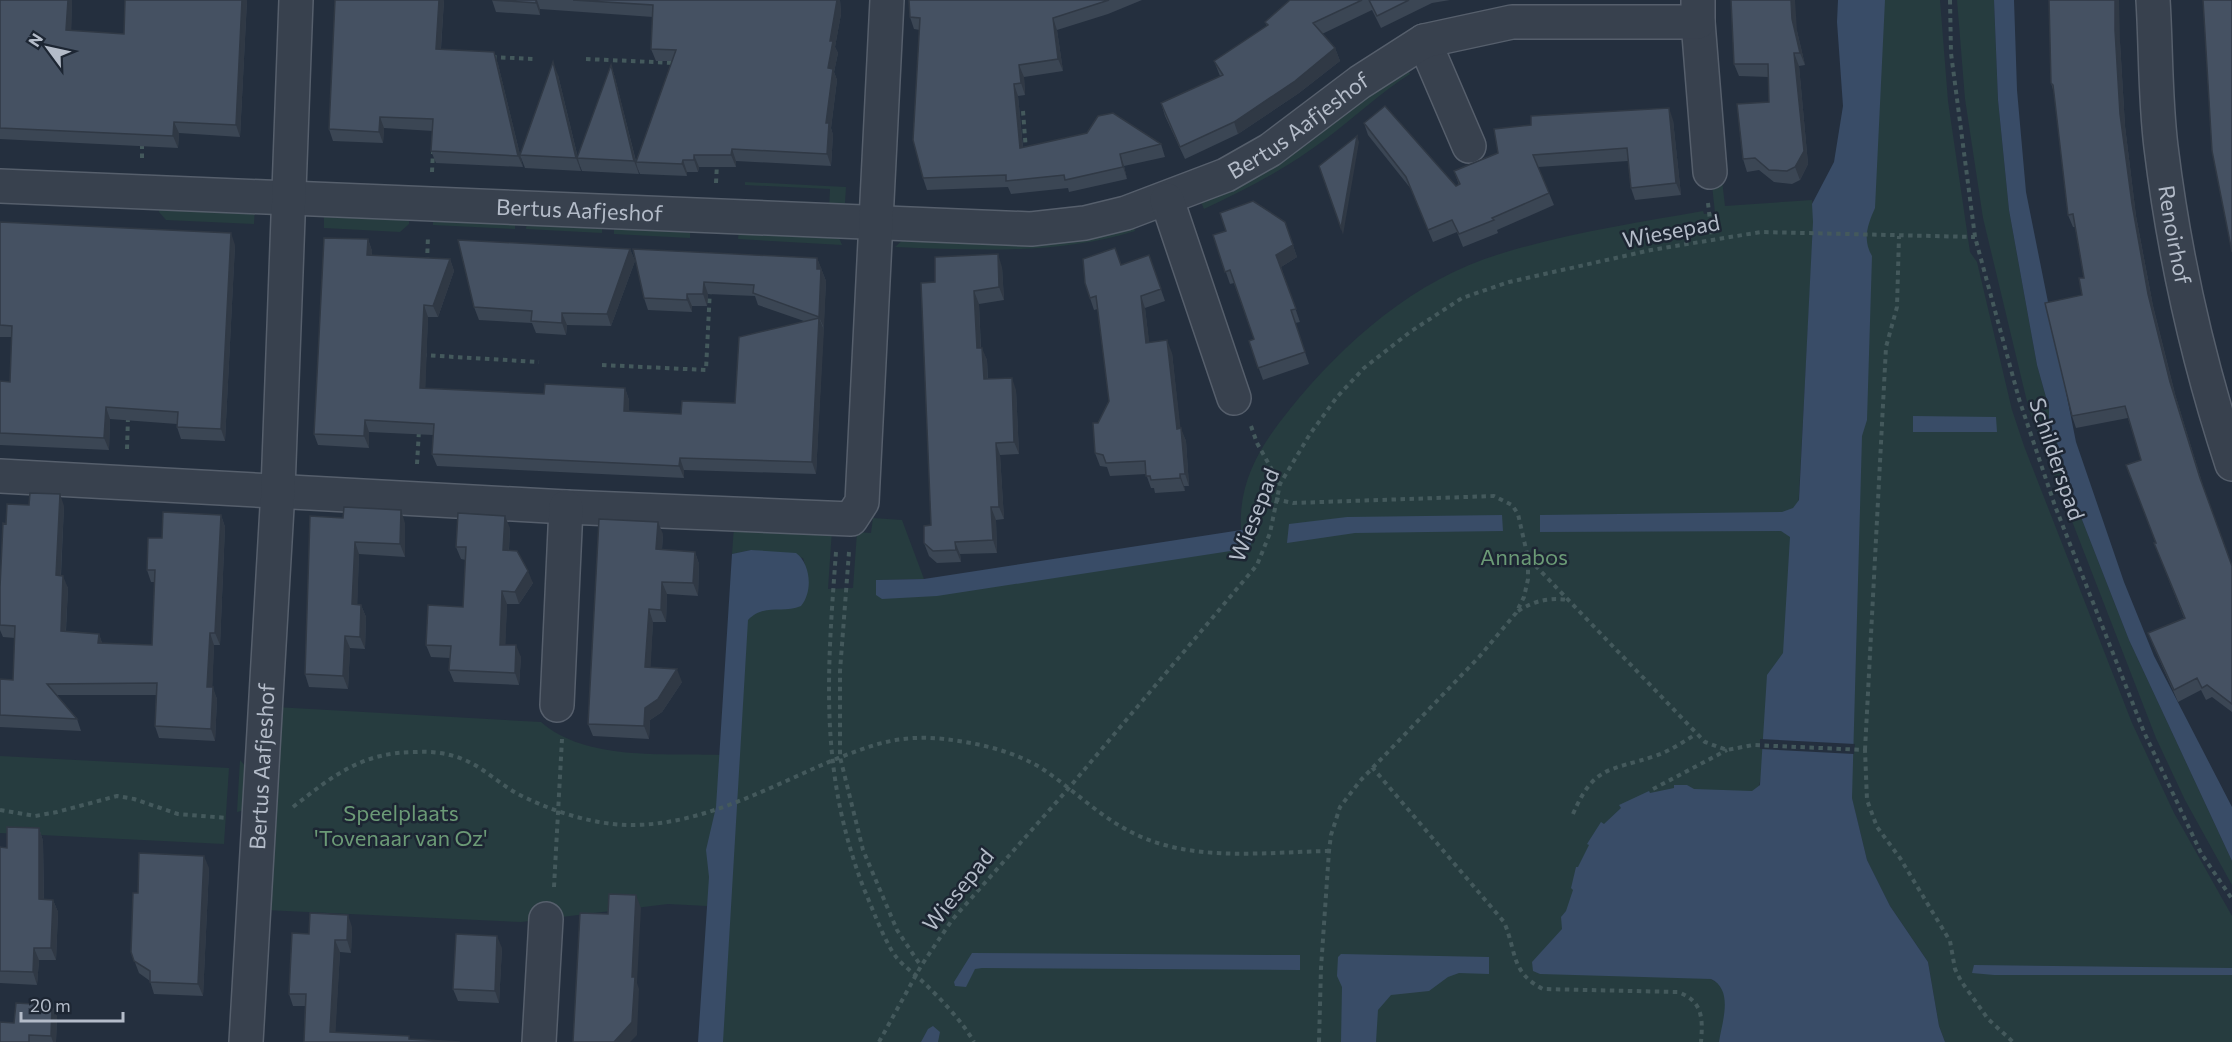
<svg xmlns="http://www.w3.org/2000/svg" width="2232" height="1042" viewBox="0 0 2232 1042" font-family="Commissioner,sans-serif">
  <style>
    .green { fill: #263c3f }
    .water { fill: #394c67 }
    .pier { fill: #242f3e }
    .lines { fill: none; stroke-linecap: round; stroke-linejoin: round }
    .street-casing { stroke: #565f6c; stroke-width: 36 }
    .path { stroke: #44595c; stroke-width: 4; stroke-dasharray: 4.5 4.5; stroke-linecap: butt }
    .street { stroke: #38414e; stroke-width: 33 }
    .wall { fill: #3b4654 }
    .shaded-wall { fill: #303945 }
    .building { fill: #455162; stroke: #303945; stroke-width: 1.5 }
    .labels { text-anchor: middle; stroke-width: 5; stroke-linejoin: round; paint-order: stroke }
    .street-label { font-size: 22px; fill: #b4bcc9; stroke: #1d2633 }
    .park-label { font-size: 22px; fill: #6b9a76; stroke: #1d2633 }
  </style>
  <rect width="100%" height="100%" fill="#242f3e"/>
  <path class="green" d="M1880 0H1940L1948 101 1970 252 1977 262 2012 410 2024 446 2132 723 2174 813 2232 916V1042H1945L1939 1026 1928 962 1890 906 1867 860 1852 799 1839 694Z
    M1957 0H1994L1998 100 2009 210 2037 365 2049 408V431L2057 443 2079 512 2129 640 2232 861V885L2185 800 2156 738 2029 410 1983 218 1965 99Z
    M1405 65 1410 74C1380 93 1355 117 1327 138 1289 167 1247 189 1204 209L1200 200Z
    M1722 180 1725 206 1812 200 1814 216 1790 661 1711 979 1728 989 1724 1042H709L708 900 707 906 668 904 521 922 265 910 275 707 541 722C585 761 664 753 721 755L740 590 808 578 803 558 751 550 732 554 734 526 832 530 828 589 853 588 857 532 871 533 873 518 902 520 924 579 876 580V588L1250 548 1253 528 1241 530C1238 481 1261 445 1290 409 1346 340 1417 278 1503 253 1568 233 1636 223 1703 211L1704 214 1715 213 1712 185Z
    M745 182 846 187 845 203 839 212 829 211 830 189 745 185Z
    M159 201 255 205 254 224 166 220 159 212Z
    M324 211 409 215V224L400 232 324 228Z
    M433 216 515 219V229L433 225Z
    M527 220 602 224V233L526 229Z
    M1134 222 1135 231C1057 255 976 250 895 247L906 237Z
    M614 224 690 229V238L614 234Z
    M739 230 838 235 842 245 738 239Z
    M0 756 229 768 224 844 0 833Z
    M240 760 255 777 245 810 237 812Z"/>
  <path class="water" d="M1838 0H1885L1875 208C1868 224 1862 239 1872 256L1867 420 1862 436 1852 798 1867 860 1890 906 1928 962 1939 1026 1945 1042H1719C1722 1022 1734 990 1711 979L1540 974 1533 971 1532 962 1562 929 1561 917 1566 911 1573 890 1571 888 1576 867H1578L1589 845 1587 844 1601 822 1604 824 1621 808 1619 805 1649 791 1650 793 1674 788V785H1687L1694 789 1752 791 1760 785 1767 675 1783 653 1790 537 1781 531 1540 532V515L1782 512 1793 508 1799 500 1813 222 1812 204 1834 162 1843 106 1837 22Z
    M1994 0H2014L2017 90 2026 192 2076 442 2124 582 2154 656 2232 807V861L2129 640 2079 512 2057 443 2049 431V408L2037 365 2009 210 1998 100Z
    M1913 416 1996 417 1997 432H1913Z
    M1502 515 1503 531 1355 533 1287 543 1289 524 1347 517Z
    M1254 528 1250 548 937 596 882 599 876 595V580L924 579Z
    M751 550 796 553C811 564 813 592 801 606 782 614 764 603 748 620L723 1042H698L709 877 706 850 716 807 732 554Z
    M972 953 1288 955H1300V970L982 968 975 969 966 987 955 986 954 982Z
    M1341 954 1489 957V974L1459 973 1448 977 1429 991 1391 995 1378 1010 1376 1042H1341L1342 987 1337 976 1338 957Z
    M1974 965 2232 968V975H1994L1972 973Z
    M933 1026 940 1032 938 1042H921L928 1029Z"/>
  <path class="pier" d="M1760 739 1855 744 1854 754 1760 749Z"/>
  <g class="lines">
    <defs>
      <g id="street">
        <path id="s1" d="M2153 0C2156 48 2155 98 2161 147 2174 254 2198 361 2232 464"/>
        <path d="M1698 22 1710 172"/>
        <path d="M1424 41 1469 146"/>
        <path id="s2" d="M0 186 1031 229 1085 223 1126 213 1226 175 1270 150 1360 82 1424 41 1512 22H1698V0"/>
        <path d="M1167 200 1234 398"/>
        <path d="M0 476 566 507 851 519 862 502 887 0"/>
        <path d="M557 705 566 507"/>
        <path id="s3" d="M246 1042 278 490 296 0"/>
        <path d="M539 1042 546 919"/>
      </g>
    </defs>
    <use href="#street" class="street-casing"/>
    <path class="path" d="M1950 0 1951 53 1975 237 2019 399 2055 506 2144 732 2201 853 2232 899
      M492 57 533 59
      M586 59 675 63
      M1023 111 1026 151
      M142 158V141
      M432 172 433 152
      M716 183 717 164
      M1708 203 1712 238
      M427 262 428 236
      M422 355 539 362
      M602 365 706 370 710 289
      M1251 426 1257 443 1280 484
      M127 449 128 417
      M417 464 419 430
      M1275 499 1293 503 1494 496 1512 505 1518 514 1528 558
      M836 552C827 674 819 772 864 889 873 910 881 932 892 951 900 964 910 970 921 980 939 997 962 1021 974 1042
      M849 552 840 671V757L863 850 897 930 921 966
      M1518 611C1534 601 1549 597 1568 600
      M1865 750 1886 347 1897 307 1899 236
      M1372 767 1504 922C1517 952 1510 972 1543 989L1678 992C1703 1001 1703 1019 1701 1042
      M1653 789 1727 750
      M293 807C334 775 362 752 417 752 435 751 454 754 471 763 487 771 501 785 518 794 545 808 582 821 613 824 689 832 763 790 831 761 871 745 899 734 944 739 978 743 1015 751 1044 770 1074 790 1099 816 1131 832 1190 863 1265 852 1329 851
      M0 810 35 816 57 812 117 796 134 799 178 814 227 818
      M1573 814C1594 765 1610 771 1655 756 1670 751 1683 742 1696 734
      M554 887 562 739
      M879 1042 921 966 952 920 1068 789 1257 565 1270 533 1280 484 1310 434 1337 397 1364 368 1410 332 1462 298 1509 282 1651 250 1761 232 1975 237
      M1319 1042 1321 968 1329 851 1331 835 1340 807 1360 781 1479 657 1516 613 1524 597 1528 579V558L1705 742 1727 750 1753 745 1865 750 1867 800 1877 827 1900 858 1950 941 1955 969 1961 981 1988 1019 2013 1042"/>
    <use href="#street" class="street"/>
  </g>
  <path class="wall" d="M0 0H72L71 31 124 34 247 0 240 137 179 133 178 148 0 139Z
    M444 0 441 49 494 52 498 64 523 167 436 163 431 151 433 131 384 128 383 143 333 141 329 129Z
    M492 0H840L841 14 835 47 838 53 834 72 837 80 831 128 833 135 831 166 736 161V167H699L698 172H687V176L640 174 637 167 639 174 582 171 578 161 581 171 525 168 520 155 558 75 578 158 611 65 615 78 636 161 672 61H656L651 49 653 17 540 9V15L496 12Z
    M909 0H1142L1108 14 1057 30 1063 71 1024 77 1025 95 1018 96 1023 147 1161 144 1165 157 1124 166 1127 179 1069 192 1068 188 1011 194 1008 187 927 190 923 178 920 30 914 29 910 17Z
    M1290 0H1450L1432 3 1381 28 1372 10 1322 34 1335 48 1340 61 1299 93 1238 134 1185 159 1165 116 1161 103 1220 76 1214 61 1267 26 1265 22Z
    M1797 31 1805 65 1799 66 1808 164 1800 180 1792 184 1774 182 1759 170 1747 172 1743 159 1769 102V77L1739 76 1734 64Z
    M2120 42 2125 126 2136 216 2153 306 2175 394 2204 489 2232 566V712L2212 697 2206 700 2201 690 2178 702 2153 645 2148 633 2184 618 2154 543H2156L2141 460 2128 418 2076 428 2072 416 2084 278 2075 227H2073L2068 215 2054 93 2051 83Z
    M1673 120 1681 195 1635 200 1631 188 1628 161 1538 167 1554 205 1497 230 1498 233 1463 247 1457 232 1433 242 1411 189 1368 135 1364 123 1456 186 1459 185 1454 171Z
    M0 222 235 245 225 441 181 439 177 427V424L110 419 109 450 0 445V381L10 382 12 337H0Z
    M1285 222 1297 257 1281 267 1300 322 1295 323 1309 364 1263 380 1249 341 1254 339 1234 283 1230 284 1213 235Z
    M368 239 372 251V255L450 259 454 271 438 317H428L425 388 544 394 625 388 629 400V411L681 414 735 403 804 321 758 305 755 296 708 294 707 306H692V312L648 310 644 298 633 249 817 258 826 281 816 474 684 470V478L437 466 432 454 433 435 369 432V448L318 445 314 434Z
    M630 249 635 261 611 326 567 325 566 335 536 333 532 323 479 320 474 307Z
    M1149 255 1165 301 1145 308 1149 343 1172 353 1180 428 1186 441 1189 486H1184L1185 491 1155 493 1154 488H1151L1146 474 1110 476 1107 467 1100 466 1095 453 1098 423 1109 401 1098 309 1094 310 1085 283 1121 265Z
    M1002 267 1004 300 979 304 981 348 987 360 988 379 1016 390 1019 454 1000 455 1004 519 996 520 997 553 960 554 961 562 937 563 929 556 924 543 931 525 935 282Z
    M64 506 61 576 68 588 66 631 99 634 102 643 152 645 155 582H151L147 570 162 538 221 515 225 527 220 645H214L212 687 217 699 215 741 159 738 155 726 156 695H57L77 719 81 731 0 727V679L13 680 15 638 3 637 0 630V587L6 524Z
    M310 516 405 523V557L359 554 357 605H361L366 617 365 649 350 648 348 689 309 687 305 674Z
    M510 528 509 550 533 583 519 604H507L505 645 521 657 519 685 454 682 449 670 450 658 431 657 426 645 463 607 466 560 461 559 456 547Z
    M663 534 662 550 695 552 699 564 698 596 667 594 666 622H653L650 668 682 682 662 712 650 720 649 739 593 736 588 724Z
    M39 828 43 841 44 899 53 900 58 912 56 960H39L37 985 0 983V847L7 848Z
    M209 868 203 996 154 994 150 981 139 973 131 952 138 893Z
    M352 927 351 953 340 952 335 1032 304 1042 305 1006H293L289 994 309 934Z
    M502 948 499 1003 458 1001 453 989Z
    M52 1005 57 1017 56 1042H0L14 1023Z"/>
  <path class="shaded-wall" d="M68 0H72L71 42 66 30Z
    M242 0H247L240 137 236 125Z
    M439 0H444L440 60 436 49Z
    M536 0H537L540 9V15L536 3Z
    M837 0H840L841 14 835 47 838 53 834 72 837 80 831 128 833 135 831 166 827 154 826 123 830 41Z
    M1791 0H1795L1797 31 1805 65 1800 53 1792 19Z
    M2115 0H2119L2120 42 2125 126 2136 216 2153 306 2175 394 2204 491 2170 382 2148 294 2132 204 2120 114 2115 30Z
    M1053 18 1057 30 1063 71 1058 59Z
    M1335 48 1340 61 1299 93 1238 134 1234 122Z
    M494 52 498 64 523 167 518 156Z
    M1794 53 1799 66 1808 164 1800 180 1795 167Z
    M553 62 558 75 581 171 576 158Z
    M611 65 615 78 639 174 634 161Z
    M1019 65 1024 77 1025 95 1021 83Z
    M1014 84 1018 96 1024 160 1020 148Z
    M1669 108 1673 120 1681 195 1676 183Z
    M380 117 384 128 383 143 379 132Z
    M174 122 179 133 178 148 173 136Z
    M1357 136 1359 142 1343 235 1341 228Z
    M732 149 736 161V167L731 155Z
    M1120 154 1124 166 1127 179 1123 167Z
    M694 155 699 167 698 172 694 160Z
    M683 160 687 172V176L682 164Z
    M1285 222 1297 257 1281 267 1300 322 1276 255Z
    M231 233 235 245 225 441 221 429Z
    M368 239 372 251 371 267 367 255Z
    M630 249 635 261 611 326 607 314Z
    M998 254 1002 267 1004 300 999 287Z
    M817 258 826 281 824 328 819 317Z
    M450 259 454 271 438 317 433 306Z
    M704 282 708 294 707 306 703 294Z
    M974 291 979 304 981 360 977 348Z
    M687 294 692 306V312L687 300Z
    M1141 296 1145 308 1151 356 1146 343Z
    M424 305 428 317 425 400 420 388Z
    M562 313 567 325 566 335 562 323Z
    M819 318 824 330 816 474 812 462Z
    M1167 340 1172 353 1182 441 1177 429Z
    M982 348 987 360 988 391 984 379Z
    M1012 378 1016 390 1019 454 1014 442Z
    M625 388 629 400V423L624 411Z
    M106 407 110 419 109 450 104 438Z
    M365 420 369 432V448L364 436Z
    M1181 428 1186 441 1189 486 1185 474Z
    M996 443 1000 455 1004 519 999 507Z
    M680 458 684 470V478L679 466Z
    M1180 474 1184 486 1185 491 1180 478Z
    M60 494 64 506 60 587 56 575Z
    M991 507 996 520 997 553 993 540Z
    M401 510 405 523V557L400 544Z
    M221 515 225 527 220 645 215 633Z
    M505 516 510 528 508 563 503 550Z
    M658 522 663 534 661 562 656 549Z
    M355 542 359 554 357 617 352 604Z
    M955 542 960 554 961 562 956 550Z
    M695 552 699 564 698 596 693 583Z
    M528 571 533 583 519 604 515 592Z
    M63 576 68 588 65 643 61 631Z
    M662 582 667 594 666 622 661 610Z
    M502 591 507 604 505 657 500 645Z
    M361 605 366 617 365 649 360 637Z
    M649 609 653 622 650 680 645 667Z
    M210 633 214 645 212 699 207 687Z
    M99 634 103 646 98 643Z
    M345 636 350 648 348 689 343 676Z
    M516 645 521 657 519 685 515 673Z
    M677 669 682 682 662 712 650 720 649 739 644 726 645 708Z
    M213 687 217 699 215 741 211 729Z
    M39 828 43 841 44 911 39 899Z
    M204 856 209 868 203 996 198 984Z
    M636 895 641 908 637 983 639 989 637 1035 630 1042H614L632 977Z
    M53 900 58 912 56 960 51 948Z
    M348 915 352 927 351 953 347 940Z
    M497 936 502 948 499 1003 495 991Z
    M335 940 340 952 335 1042 330 1032Z
    M34 948 39 960 37 985 33 972Z
    M52 1005 57 1017 56 1042H53L51 1036Z"/>
  <path class="building" d="M0 0H68L66 30 124 34 125 0H242L236 125 174 122 173 136 0 128Z
    M335 0H439L436 49 494 52 518 156 431 151 433 119 380 117 379 132 329 129Z
    M492 0H536V3Z
    M573 0H837L830 41H833L828 68 833 69 826 123H829L827 154 732 149 731 155H694V160H683L682 164 636 162 676 50 651 49 653 5Z
    M909 0H1109L1053 18 1058 59 1019 65 1021 83 1014 84 1020 148 1087 133 1098 116 1113 113 1161 144 1120 154 1123 167 1065 180 1064 175 1006 181V175L923 178 913 140 920 18 910 17Z
    M1290 0H1362L1313 23 1335 48 1295 81 1234 122 1180 147 1161 103 1223 75 1214 61 1268 25 1265 22Z
    M1369 0H1409L1377 16Z
    M1731 0H1791L1792 19 1800 53H1794L1804 151 1795 167 1787 171 1769 170 1755 158 1743 159 1737 104 1769 102 1768 64H1734Z
    M2049 0H2115V30L2120 114 2132 204 2148 294 2170 382 2200 478 2232 566V704L2207 685 2202 688 2197 678 2174 690 2148 633 2185 618 2154 543H2156L2126 465 2141 460 2125 406 2072 416 2045 303 2082 295 2079 278H2084L2073 214 2068 215 2053 85 2051 83Z
    M2203 0H2232V252L2212 151Z
    M553 62 576 158 520 155Z
    M611 65 634 161 577 158Z
    M1385 106 1456 186 1460 184 1454 171 1498 153 1494 129 1531 125V116L1669 108 1676 183 1631 188 1627 148 1533 155 1549 193 1492 218 1494 220 1459 234 1452 220 1428 230 1406 177 1364 123Z
    M1357 136 1341 228 1319 166Z
    M1253 201 1285 222 1293 245 1276 255 1296 309 1291 310 1305 352 1258 368 1249 341 1254 339 1230 270 1225 272 1213 235 1226 231 1220 213Z
    M0 222 231 233 221 429 177 427 178 412 106 407 104 438 0 433V381L10 382 12 326 0 325Z
    M324 238 368 239 367 255 450 259 433 306 424 305 420 388 544 394 545 384 625 388 624 411 681 414 682 401 735 403 739 337 819 318 812 462 680 458 679 466 432 454 434 424 365 420 364 436 314 434Z
    M458 240 630 249 607 314 562 313V323L531 321 532 311 474 307Z
    M1115 248 1121 265 1149 255 1161 289 1141 296 1146 343 1167 340 1177 429 1181 428 1185 474H1180V478L1151 480 1150 476H1146L1145 461 1106 463 1103 455 1095 453 1093 423H1098L1109 401 1096 296 1090 298 1085 283 1083 259Z
    M633 249 817 258V269H821L819 317 753 293 754 285 704 282 703 294H687V300L644 298Z
    M998 254 999 287 974 291 977 348H982L984 379 1012 378 1014 442 996 443 999 507H991L993 540 955 542 956 550 933 551 924 543V526L931 525 921 283 935 282V257Z
    M30 493 60 494 56 575 63 576 61 631 99 634 98 643 152 645 155 570H147L148 538H162L163 512 221 515 215 633H210L207 687H213L211 729 155 726 157 683 47 684 77 719 0 715V679L13 680 15 626 0 625V587L3 523 6 524 7 504 29 505Z
    M344 507 401 510 400 544 355 542 352 604 361 605 360 637 345 636 343 676 305 674 310 516 343 518Z
    M458 513 505 516 503 550 517 551 528 571 515 592 502 591 500 645H516L515 673 449 670 451 646 426 645 428 605 463 607 466 547H456Z
    M599 519 658 522 656 549 695 552 693 583 662 582 661 610 649 609 645 667 677 669 658 699 645 708 644 726 588 724Z
    M7 827 39 828V899L53 900 51 948H34L33 972 0 971V847L7 848Z
    M139 853 204 856 198 984 150 982V971L134 961 131 952 133 893H138Z
    M609 894 636 895 632 977H635L632 1022 614 1042H573L580 913 608 914Z
    M310 913 348 915 347 940H335L330 1032 409 1036V1039L460 1042H304L306 994H289L292 933 309 934Z
    M456 934 497 936 495 991 453 989Z
    M16 1003 52 1005 51 1036 29 1035V1042H0V1022L14 1023Z"/>
  <g class="labels">
    <g class="street-label">
      <text dy="8" stroke="none"><textPath href="#s2" startOffset="1323">Bertus Aafjeshof</textPath></text>
      <text dy="8" stroke="none"><textPath href="#s2" startOffset="580">Bertus Aafjeshof</textPath></text>
      <text transform="translate(1671 231) rotate(-11)" y="8">Wiesepad</text>
      <text dy="8" stroke="none"><textPath href="#s1" startOffset="236">Renoirhof</textPath></text>
      <text transform="translate(2057 459) rotate(71)" y="8">Schilderspad</text>
      <text transform="translate(1254 515) rotate(-68)" y="8">Wiesepad</text>
      <text dy="8" stroke="none"><textPath href="#s3" startOffset="276">Bertus Aafjeshof</textPath></text>
      <text transform="translate(958 890) rotate(-51)" y="8">Wiesepad</text>
    </g>
    <g class="park-label">
      <text x="1524" y="565">Annabos</text>
      <text x="401" y="821">Speelplaats<tspan x="401" dy="25">'Tovenaar van Oz'</tspan></text>
    </g>
  </g>
  <g transform="translate(48 48) rotate(303)" stroke="#1d2633" stroke-width="4.5" paint-order="stroke">
  <path d="M0-4.5L10 22L0 15L-10 22Z" fill="#b4bcc9"/>
  <text y="-9" font-size="16" font-weight="bold" text-anchor="middle" fill="#b4bcc9">N</text>
  </g>
  <path d="M21 1012v9h102v-9" fill="none" stroke="#b4bcc9" stroke-width="3"/>
  <text x="30" y="1012" font-size="18" fill="#b4bcc9" stroke="#1d2633" stroke-width="4.5" paint-order="stroke">20 m</text>
</svg>
